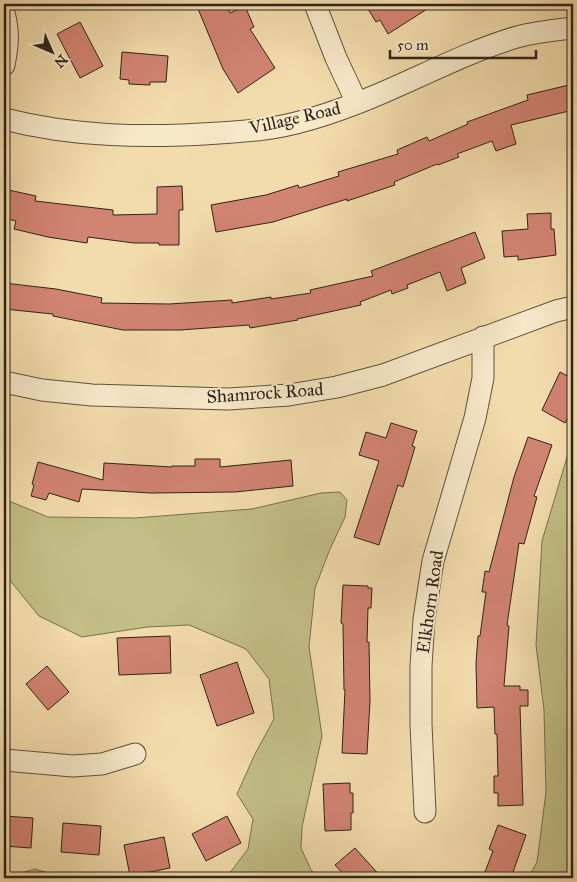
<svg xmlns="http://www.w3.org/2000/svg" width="577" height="882" viewBox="0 0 577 882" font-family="'IM FELL Great Primer',serif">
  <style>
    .green { fill: #c2be85; stroke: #777150 }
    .building { fill: #d28473; stroke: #2c241b }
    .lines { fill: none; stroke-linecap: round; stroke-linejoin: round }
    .minor-casing { stroke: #5e523f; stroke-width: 23 }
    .minor { stroke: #f7e8c9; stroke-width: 21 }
    .labels { text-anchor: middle; stroke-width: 4; stroke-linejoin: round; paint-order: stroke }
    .street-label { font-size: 18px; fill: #2c241b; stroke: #f7e8c9 }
  </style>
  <rect width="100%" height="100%" fill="#f3dcac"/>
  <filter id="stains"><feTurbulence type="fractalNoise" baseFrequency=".004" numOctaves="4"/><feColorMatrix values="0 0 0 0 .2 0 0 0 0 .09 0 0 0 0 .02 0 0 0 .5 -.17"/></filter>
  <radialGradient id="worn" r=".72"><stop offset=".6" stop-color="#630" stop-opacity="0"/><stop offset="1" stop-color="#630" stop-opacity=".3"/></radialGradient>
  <path class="green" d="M573 445V878H528L537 862 546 792 544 710 536 645 542 541 570 447Z
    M340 492 347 500 345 517 330 549 315 588 309 647 322 736 302 827 301 848 311 870 319 878H217L229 874 248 849 253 819 237 794 255 754 274 719 269 679 246 649 189 625 147 627 82 637 39 616 4 573V499L48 517 135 518 252 509 321 493Z
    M35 869 65 878H4Z"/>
  <path class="building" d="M196 4H227L230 13 245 6 254 27 250 29 275 68 238 93 223 69Z
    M365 4H435L388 34 380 20 376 22Z
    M80 22 103 66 80 78 57 34Z
    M122 52 168 56 166 82H150V85L129 84V80L120 79Z
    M569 85 573 101V110L511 125 516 144 496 151 492 141 457 154 459 157 438 165 437 164 394 182 395 185 347 201V199L273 222 216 232 211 205 266 195 298 185 299 188 339 176 338 172 398 154 397 150 427 137 429 141 468 124 467 122 528 100 527 95Z
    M182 186 183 210H179V245H159V243H134L88 237 87 243 48 237 14 229 16 221 4 218V189L36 196 35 201 113 210V215L157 214V187Z
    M551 213V229H554L556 255 518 260V256L504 257 502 231 528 229 527 214Z
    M475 232 485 258 461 268 466 283 447 291 440 272 407 285 408 288 392 294 391 290 360 302 361 305 297 319 298 320 250 328 249 325 180 330H123L53 316V314L4 309V283L56 289 102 298 101 303 169 304 232 300V303L271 297V299L311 293 310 290 373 276 371 271Z
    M560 372 573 379V407L565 423 542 410Z
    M391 423 417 431 412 446 415 447 403 487 398 485 379 545 354 537 379 461 359 455 366 432 386 438Z
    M528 437 552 445 534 496 537 497 524 544 519 543 507 625 509 626 504 686H520V690H528V706H520L523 805 498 806V793H494V776H498L497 734H495L494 707 477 708 476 663 478 636H480L486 592H482L485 571 489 572 514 477Z
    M195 459H220V467L291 460 293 486 235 492 151 493 82 489 79 502 49 493 46 500 31 496 34 485 32 484 38 462 103 480 104 463 172 467V466H195Z
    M343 585 368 586V588H372L371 608H368L367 642H369L370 701 367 754 342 753 345 690H344L343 624 341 623Z
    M170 636 171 673 119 675 117 638Z
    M237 662 254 713 217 726 200 675Z
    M47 666 69 692 48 710 26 684Z
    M350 783V793H353V813H351V830L325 831 323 784Z
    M4 816 33 818 31 848 4 846Z
    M227 816 241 843 206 861 192 834Z
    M63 823 101 826 99 855 61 852Z
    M498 825 526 835 511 878H503L485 872 493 851 489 849Z
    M164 837 170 868 130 876 124 845Z
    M355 848 382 878H347L335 865Z"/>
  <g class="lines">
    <defs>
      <path id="minor" d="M315 4 336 58 357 103
        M4 13C9 32 8 45 4 65
        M4 119C75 137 146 138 219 133 234 132 249 131 264 129 298 125 338 111 370 98 419 78 466 52 517 37 535 32 555 30 573 28
        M4 382 42 390 92 395 228 399 289 395 337 387 383 375 556 311 573 307
        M4 760 73 766 102 764 135 754
        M425 812 421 724V666L424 619 433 561 475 418 483 378V337"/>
    </defs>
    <use href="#minor" class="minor-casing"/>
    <use href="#minor" class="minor"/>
  </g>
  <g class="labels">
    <g class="street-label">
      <text transform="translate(295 118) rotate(-13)" y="6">Village Road</text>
      <text transform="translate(265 393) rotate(-4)" y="6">Shamrock Road</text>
      <text transform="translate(430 602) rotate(-82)" y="6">Elkhorn Road</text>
    </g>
  </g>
  <rect width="577" height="882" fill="none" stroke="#f3dcac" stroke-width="20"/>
  <rect x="5" y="5" width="567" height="872" fill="none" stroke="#2c241b" stroke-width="2.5"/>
  <rect x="10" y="10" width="557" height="862" fill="none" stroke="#2c241b"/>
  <g transform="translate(52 52) rotate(135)" stroke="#f7e8c9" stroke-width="4" paint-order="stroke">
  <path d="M0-4L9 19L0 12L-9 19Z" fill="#2c241b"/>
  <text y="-8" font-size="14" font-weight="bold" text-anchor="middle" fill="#2c241b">N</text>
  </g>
  <path d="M390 50v8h146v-8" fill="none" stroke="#2c241b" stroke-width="2.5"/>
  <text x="397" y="50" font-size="15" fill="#2c241b" stroke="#f7e8c9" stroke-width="4" paint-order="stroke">50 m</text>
  <rect width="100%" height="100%" filter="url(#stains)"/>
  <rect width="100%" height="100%" fill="url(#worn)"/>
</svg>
